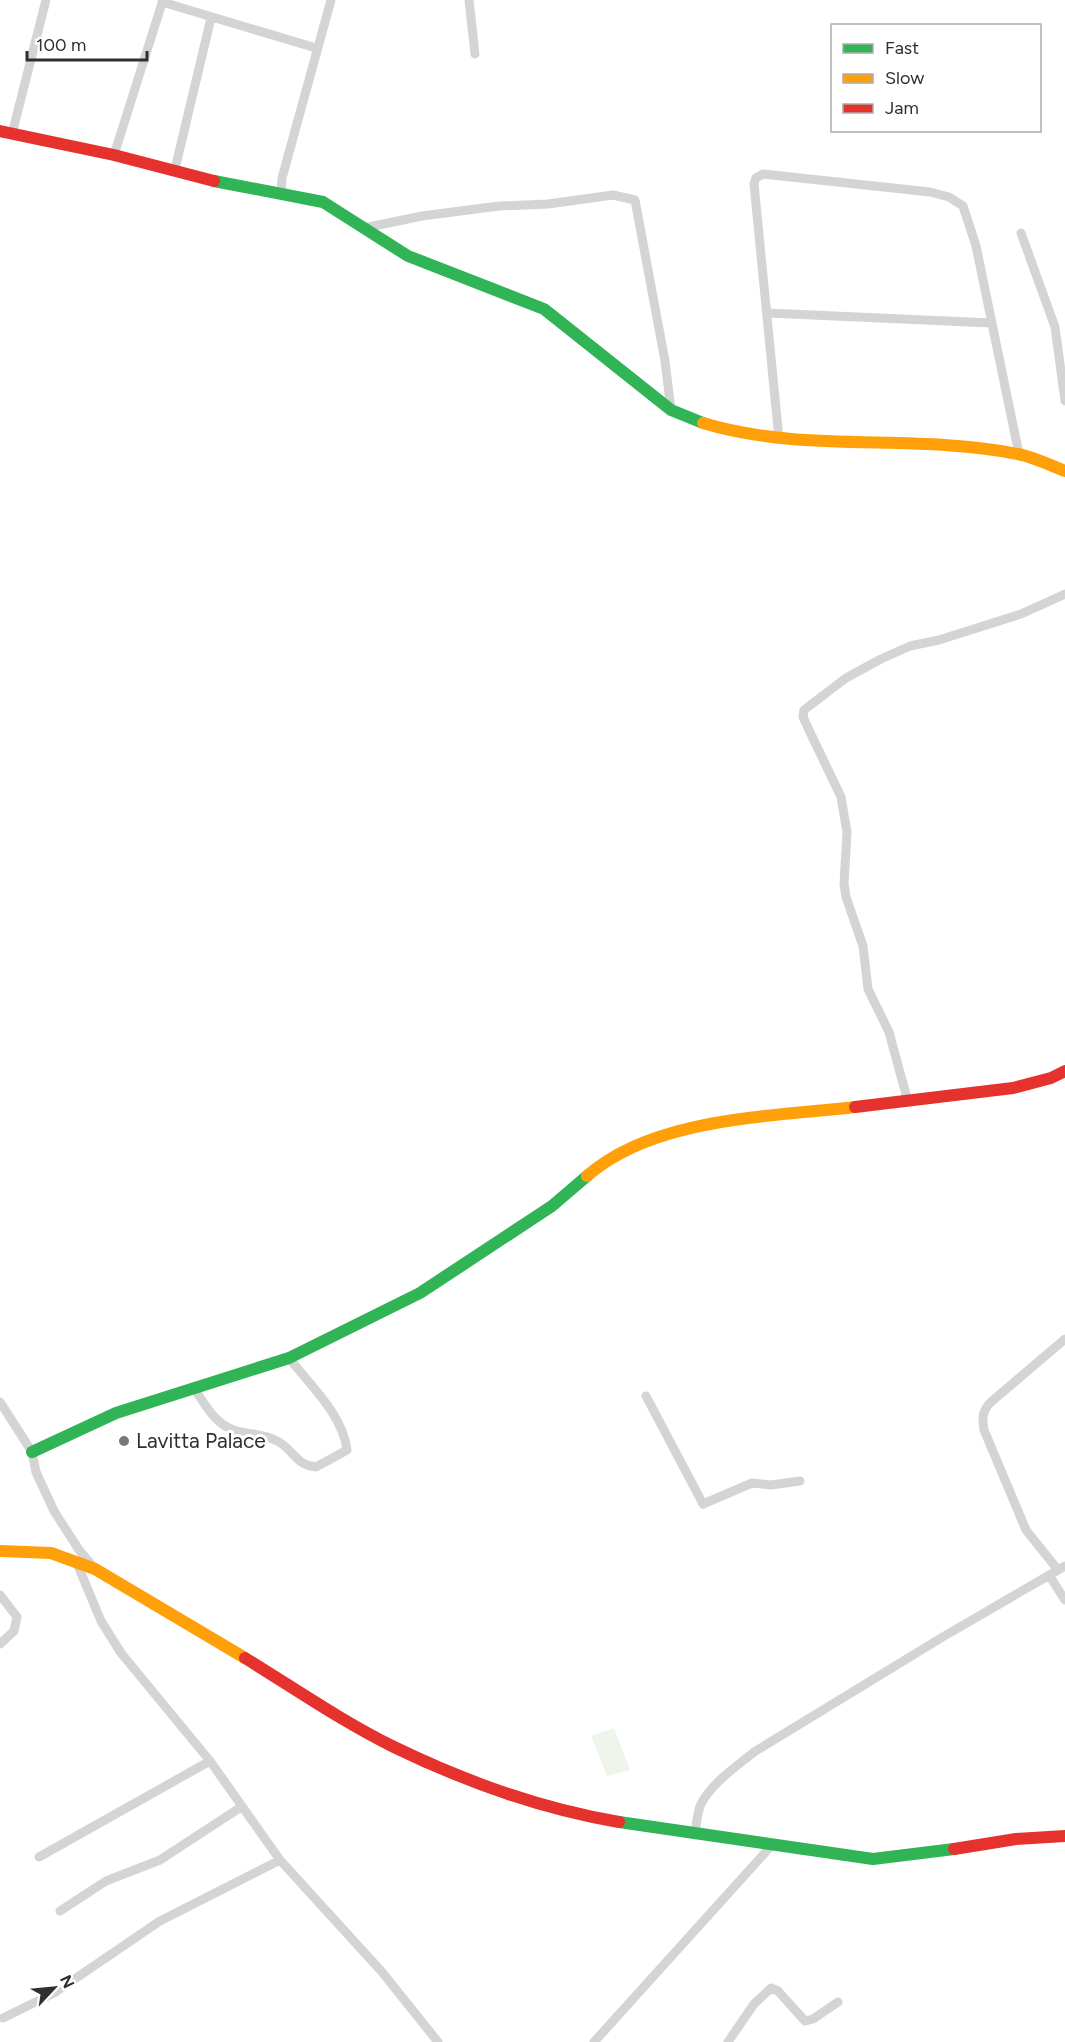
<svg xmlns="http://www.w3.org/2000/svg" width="1065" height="2042" viewBox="0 0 1065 2042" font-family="Figtree,sans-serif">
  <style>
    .green { fill: #f0f5ec }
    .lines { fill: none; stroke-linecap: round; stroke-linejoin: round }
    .street { stroke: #d4d4d4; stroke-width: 9 }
    .fast { stroke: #30b455; stroke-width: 12 }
    .slow { stroke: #ff9f0a; stroke-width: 12 }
    .jam { stroke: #e5322d; stroke-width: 12 }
    .poi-dot { fill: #787878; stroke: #fff; stroke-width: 2 }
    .labels { text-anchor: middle; stroke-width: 6; stroke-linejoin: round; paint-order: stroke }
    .poi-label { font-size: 21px; fill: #2f2f2f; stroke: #fff; text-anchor: start }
  </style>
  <rect width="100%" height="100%" fill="#fff"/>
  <path class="green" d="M614 1728 630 1770 607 1776 591 1736Z"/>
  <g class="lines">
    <path class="street" d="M469 0 475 54
      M162 2 316 48
      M12 134 46 0
      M114 155 163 0
      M175 169 211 18
      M281 195 282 178 331 0
      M364 228 422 216 499 206 548 204 613 195 635 200 665 361 671 410
      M1021 233 1055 327 1065 401
      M767 313 992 323
      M779 439 754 184 756 178 763 174 930 192 949 197 963 206 976 246 1019 454
      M908 1102 889 1032 868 989 863 946 846 897 844 884 847 832 841 797 809 730 803 717 804 710 846 678 881 659 910 646 939 640 1021 614 1065 594
      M1065 1339 991 1402C982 1411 982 1418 984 1430L1026 1530 1058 1570 1065 1566
      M193 1387C204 1402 214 1424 234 1430 249 1435 264 1433 279 1442 294 1451 296 1465 316 1467L347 1450C343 1415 310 1385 289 1358
      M646 1396 703 1504 752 1483 771 1485 800 1481
      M0 1402 32 1452 36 1472 54 1511 79 1550 95 1569
      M76 1561 101 1621 121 1653 210 1761 280 1860 382 1972 438 2042
      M1049 1575 1065 1600
      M0 1595 17 1617 14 1631 0 1644
      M695 1835C696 1826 697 1815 700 1806 710 1784 736 1767 754 1752L941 1638 1058 1570
      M39 1857 210 1761
      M60 1911 106 1881 160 1860 241 1807
      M3 2018 54 1993 160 1921 280 1860
      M594 2042 772 1845
      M728 2042 754 2004 771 1988 778 1991 805 2021 813 2019 838 2002"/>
    <path class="fast" d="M214 181 323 202 408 256 544 309 671 410 703 423
      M32 1452 116 1413 289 1358 420 1293 552 1206 587 1176
      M619 1822 873 1859 954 1849"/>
    <path class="slow" d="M703 423C805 454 914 433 1018 454 1033 457 1050 465 1065 471
      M587 1176C654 1117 770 1117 855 1107
      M0 1551 51 1553 95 1569 245 1658"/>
    <path class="jam" d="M0 131 114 155 214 181
      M855 1107 1013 1088 1051 1078 1065 1071
      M245 1658C294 1688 343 1722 394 1747 464 1781 542 1809 619 1822
      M954 1849 1016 1839 1065 1836"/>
  </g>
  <circle class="poi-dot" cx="124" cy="1441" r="6"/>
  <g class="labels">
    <g class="poi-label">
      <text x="136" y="1448">Lavitta Palace</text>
    </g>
  </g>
  <rect x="831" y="24" width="210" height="108" fill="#ffffff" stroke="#acacac" stroke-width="1.5"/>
  <rect x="843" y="44" width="30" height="9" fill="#30b455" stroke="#acacac" stroke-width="1.5"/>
  <text x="885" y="54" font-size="18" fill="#2f2f2f">Fast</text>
  <rect x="843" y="74" width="30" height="9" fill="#ff9f0a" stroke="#acacac" stroke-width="1.5"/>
  <text x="885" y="84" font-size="18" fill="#2f2f2f">Slow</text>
  <rect x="843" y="104" width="30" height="9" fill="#e5322d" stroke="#acacac" stroke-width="1.5"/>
  <text x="885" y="114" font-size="18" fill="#2f2f2f">Jam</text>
  <g transform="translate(54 1988) rotate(64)" stroke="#ffffff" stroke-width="4.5" paint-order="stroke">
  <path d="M0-4.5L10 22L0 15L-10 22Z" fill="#2f2f2f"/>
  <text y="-9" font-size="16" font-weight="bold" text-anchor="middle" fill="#2f2f2f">N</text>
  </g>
  <path d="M27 51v9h120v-9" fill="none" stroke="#2f2f2f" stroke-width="3"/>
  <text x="36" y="51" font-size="18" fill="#2f2f2f" stroke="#ffffff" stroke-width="4.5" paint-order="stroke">100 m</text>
</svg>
